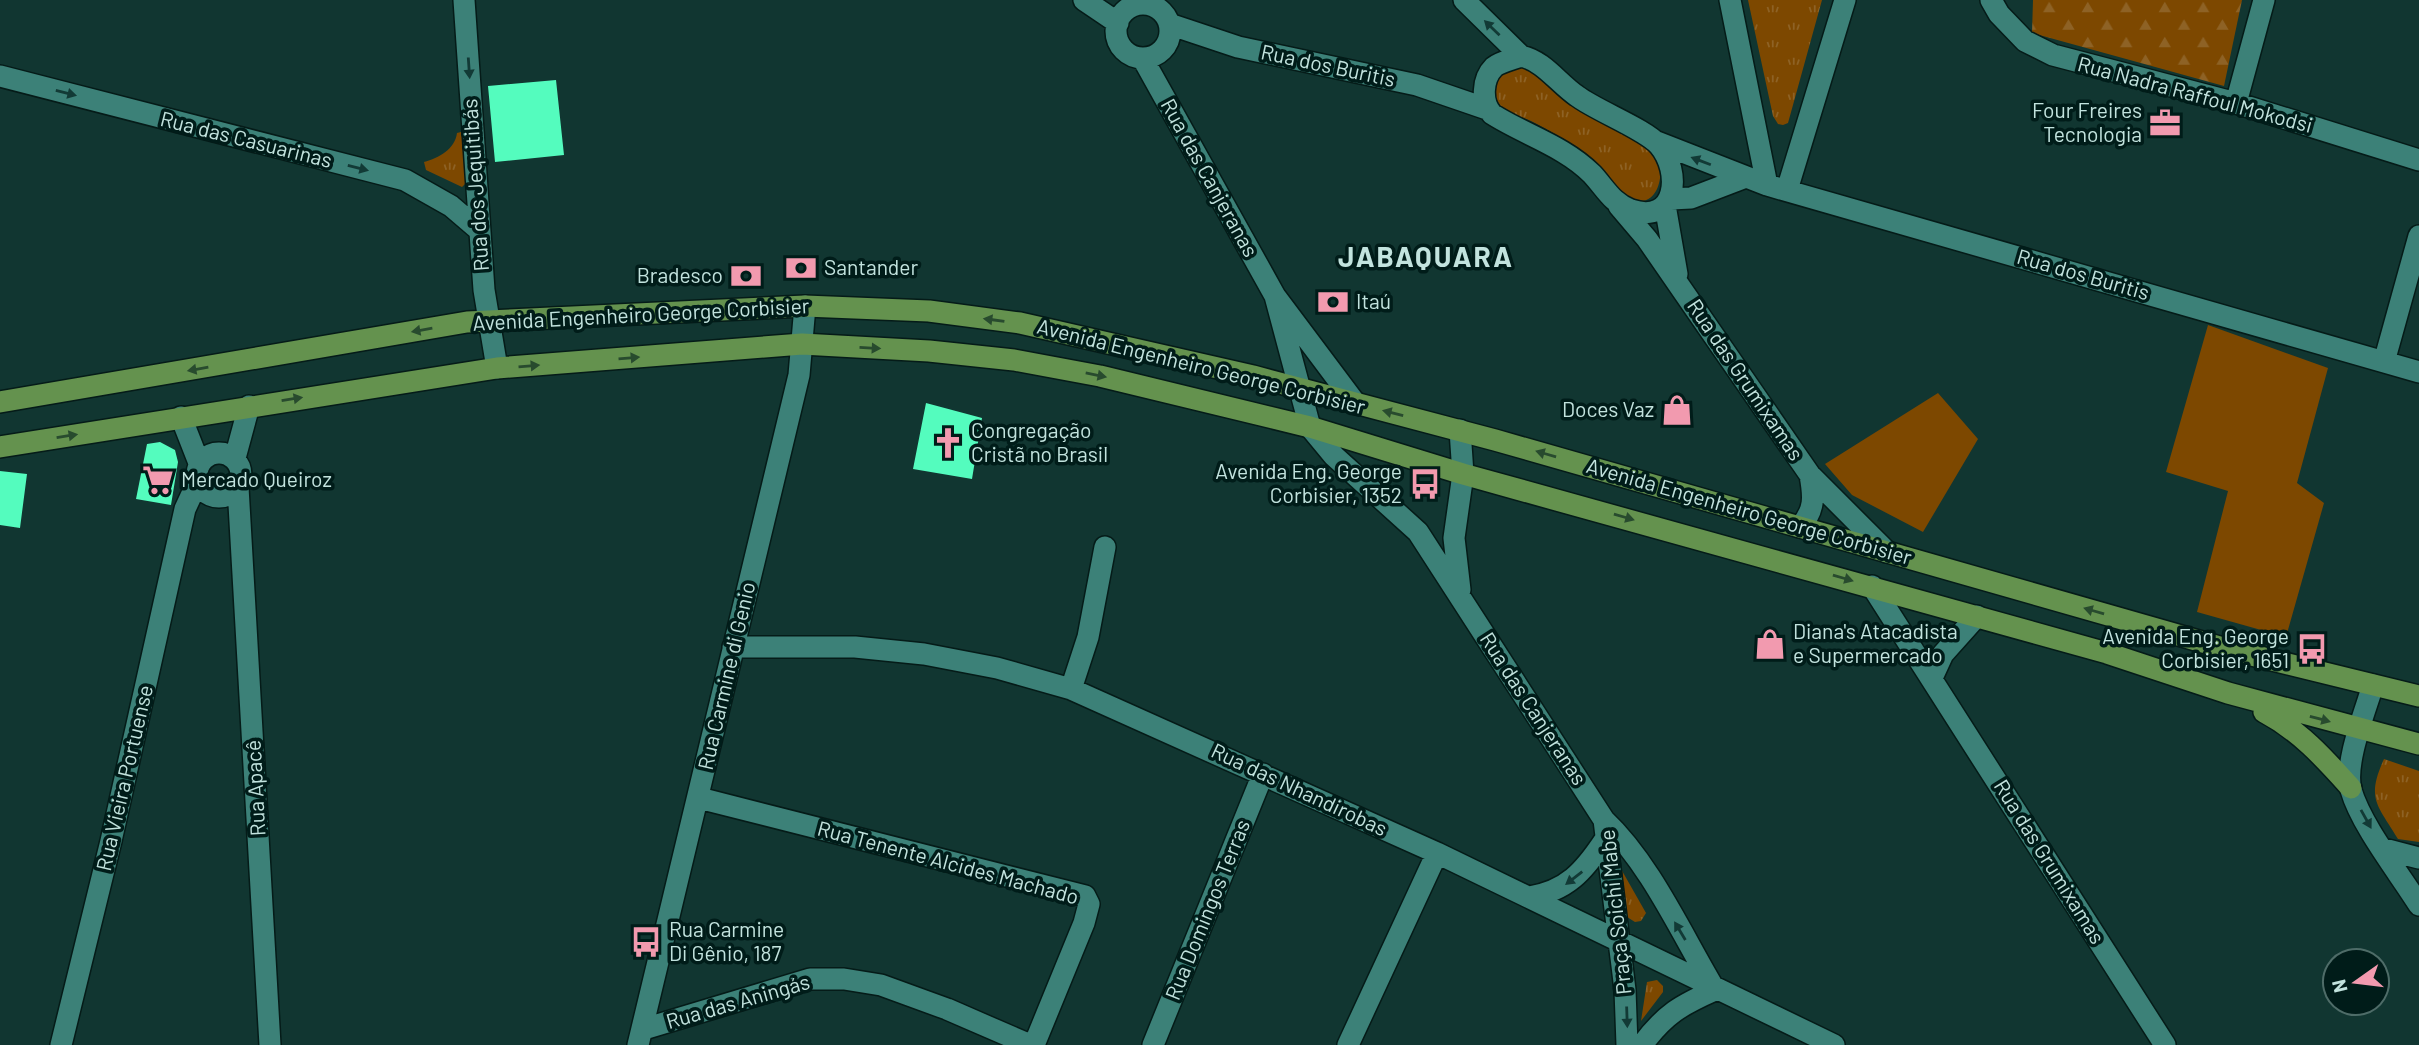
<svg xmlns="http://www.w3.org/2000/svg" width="2419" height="1045" viewBox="0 0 2419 1045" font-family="Barlow,sans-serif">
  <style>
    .green { fill: #7d4800 }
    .forest { fill: url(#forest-firs) }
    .park { fill: url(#park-tufts) }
    .building { fill: #54fcbe }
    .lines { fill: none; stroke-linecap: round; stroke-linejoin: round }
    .minor-casing { stroke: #051b18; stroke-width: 24 }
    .major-casing { stroke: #051b18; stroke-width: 24 }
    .minor { stroke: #3c8178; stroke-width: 21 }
    .major { stroke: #64924e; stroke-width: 21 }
    .oneway { fill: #123a36 }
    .oneway2 { fill: #284b2e }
    .labels { text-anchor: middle; stroke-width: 7; stroke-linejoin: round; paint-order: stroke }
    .street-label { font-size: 21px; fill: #c2e3de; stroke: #001c19 }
    .poi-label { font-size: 21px; fill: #c2e3de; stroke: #001c19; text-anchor: start }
    .district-label { font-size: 28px; font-weight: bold; letter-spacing: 2px; fill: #c2e3de; stroke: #001c19 }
  </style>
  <defs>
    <pattern id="forest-firs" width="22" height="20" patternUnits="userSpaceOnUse" patternTransform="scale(1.75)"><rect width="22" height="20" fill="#7d4800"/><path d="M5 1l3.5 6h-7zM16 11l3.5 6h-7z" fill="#8e6225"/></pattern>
    <pattern id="park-tufts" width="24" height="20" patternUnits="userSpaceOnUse" patternTransform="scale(1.75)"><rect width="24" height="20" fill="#7d4800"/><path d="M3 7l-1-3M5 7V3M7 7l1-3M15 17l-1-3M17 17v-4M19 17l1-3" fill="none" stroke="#8e6225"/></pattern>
  </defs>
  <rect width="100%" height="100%" fill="#113631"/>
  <path class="green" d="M2208 325 2328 368 2297 483 2324 503 2286 637 2197 612 2228 491 2166 472Z
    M1938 393 1978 439 1923 532 1852 495 1825 464Z"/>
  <path class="forest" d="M2033 0H2242L2224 86 2032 33Z"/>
  <path class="park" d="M1748 0H1822L1788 123 1783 125 1778 124 1773 116Z
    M1526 64 1585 111 1652 149C1668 165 1661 210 1631 200 1617 195 1606 171 1594 161 1575 146 1553 132 1531 121 1522 117 1509 114 1502 107 1492 97 1494 84 1500 73Z
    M465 131V184L462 187 426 170 424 162C439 158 455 149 457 133Z
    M2384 759 2419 771V842L2398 839C2377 804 2366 799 2384 759Z
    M1621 869 1646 913 1641 921 1635 922 1627 917Z
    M1657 980 1663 986V992L1641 1021 1647 982Z"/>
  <path class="building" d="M556 80 564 155 495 162 488 86Z
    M926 403 982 418 972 479 913 469Z
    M160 442 175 450 178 462 171 505 136 499 147 444Z
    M0 471 27 474 20 528 0 525Z"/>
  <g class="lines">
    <defs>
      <path id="minor" d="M464 0 484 290 497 368
        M1084 0 1118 23
        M1464 0 1521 56
        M1730 0 1767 185
        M1991 0 1999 14 2025 41 2053 55 2236 103 2419 160
        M1116 31a27 27 0 1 1 54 0a27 27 0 1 1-54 0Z
        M1169 24 1238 47 1417 85 1487 109
        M1521 56C1544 61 1558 83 1577 96 1597 111 1645 129 1659 145 1682 172 1677 225 1631 210 1612 203 1605 188 1592 174 1564 146 1525 135 1492 114 1481 102 1482 79 1494 67 1500 62 1513 59 1521 56Z
        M1143 59 1275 296 1356 404
        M0 76 405 180 451 206 479 230
        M2236 103 2264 0
        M1657 142 1767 185 2419 372
        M1787 190 1845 0
        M1671 199 1691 198 1746 177
        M1665 205 1677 274
        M1619 206 1647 239 1810 475 1887 552
        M1275 296 1310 427 1334 456 1418 532 1604 820C1650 863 1682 935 1715 990 1681 1005 1665 1014 1642 1045
        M2384 362 2419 236
        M181 417 199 463
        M1460 430 1463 474 1454 538 1460 590
        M197 475a22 22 0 1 1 44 0a22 22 0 1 1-44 0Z
        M235 458 249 406
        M238 487 270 1045
        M1800 527C1815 510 1814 497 1810 475
        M1872 586 2165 1045
        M733 647H855L924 654 997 668 1071 689 1437 853 1834 1045
        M1932 678 1943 654 1977 616
        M2373 685C2365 712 2344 763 2351 790 2361 825 2399 873 2419 905
        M1071 689 1088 637 1105 547
        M699 798 1085 896 1089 904 1084 923 1034 1045
        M1604 820 1625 990 1627 1045
        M2384 849 2419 858
        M1529 897C1567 891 1584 871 1604 841
        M644 1029 810 979H844L881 985 947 1009 1030 1045
        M61 1045 111 841 185 509 198 481
        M638 1045 799 375 805 306
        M1153 1045 1263 774
        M1348 1045 1437 853"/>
      <path id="major" d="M0 402 467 322 805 306 929 311 1020 323 1253 376 1495 440 2227 649 2419 696
        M0 447 497 368 802 344 929 351 1014 360 1100 376 1310 427 1463 474 2107 653 2228 693 2419 744
        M2264 712C2300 731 2324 758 2351 788"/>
    </defs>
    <use href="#minor" class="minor-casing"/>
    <use href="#major" class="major-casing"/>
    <use href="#minor" class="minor"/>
    <use href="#major" class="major"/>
  </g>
  <defs><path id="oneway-solid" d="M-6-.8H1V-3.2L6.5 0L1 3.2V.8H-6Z" transform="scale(1.75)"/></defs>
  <g class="oneway">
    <use href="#oneway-solid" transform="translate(1492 28) rotate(-136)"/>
    <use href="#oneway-solid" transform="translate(469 68) rotate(86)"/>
    <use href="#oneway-solid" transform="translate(66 93) rotate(14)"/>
    <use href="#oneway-solid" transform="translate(1701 161) rotate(-159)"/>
    <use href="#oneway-solid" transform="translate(358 168) rotate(14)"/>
    <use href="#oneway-solid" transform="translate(2366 819) rotate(61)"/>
    <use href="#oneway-solid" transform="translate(1574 878) rotate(142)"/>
    <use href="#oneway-solid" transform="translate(1680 931) rotate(-121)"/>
    <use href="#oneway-solid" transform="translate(1627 1017) rotate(88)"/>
  </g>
  <g class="oneway2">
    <use href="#oneway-solid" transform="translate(994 320) rotate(-172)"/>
    <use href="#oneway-solid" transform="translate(422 330) rotate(170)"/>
    <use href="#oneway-solid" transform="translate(870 348) rotate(3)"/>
    <use href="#oneway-solid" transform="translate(629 358) rotate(-5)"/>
    <use href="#oneway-solid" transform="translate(529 366) rotate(-5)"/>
    <use href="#oneway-solid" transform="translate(198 369) rotate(170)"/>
    <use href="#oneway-solid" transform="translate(1096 375) rotate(11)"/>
    <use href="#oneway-solid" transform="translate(292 399) rotate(-9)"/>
    <use href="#oneway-solid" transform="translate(1393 413) rotate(-166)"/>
    <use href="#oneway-solid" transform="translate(67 436) rotate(-9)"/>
    <use href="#oneway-solid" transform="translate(1546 454) rotate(-164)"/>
    <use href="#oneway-solid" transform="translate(1624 517) rotate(16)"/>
    <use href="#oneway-solid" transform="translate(1843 578) rotate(16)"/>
    <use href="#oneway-solid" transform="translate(2094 611) rotate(-164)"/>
    <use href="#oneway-solid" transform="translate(2320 719) rotate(15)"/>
  </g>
  <defs>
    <symbol id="office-bare" viewBox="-9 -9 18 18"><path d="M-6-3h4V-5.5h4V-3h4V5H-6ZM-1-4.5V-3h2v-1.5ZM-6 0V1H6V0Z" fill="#f29aaf" stroke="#001c19" stroke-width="2.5" paint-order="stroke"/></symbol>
    <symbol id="bank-bare" viewBox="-9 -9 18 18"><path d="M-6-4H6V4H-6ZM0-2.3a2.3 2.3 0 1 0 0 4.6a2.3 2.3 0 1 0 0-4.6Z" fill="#f29aaf" stroke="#001c19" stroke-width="2.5" paint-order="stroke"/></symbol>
    <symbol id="shop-bare" viewBox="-9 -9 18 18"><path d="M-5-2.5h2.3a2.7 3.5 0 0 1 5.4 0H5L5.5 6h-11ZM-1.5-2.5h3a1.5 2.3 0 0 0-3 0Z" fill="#f29aaf" stroke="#001c19" stroke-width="2.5" paint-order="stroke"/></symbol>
    <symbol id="church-bare" viewBox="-9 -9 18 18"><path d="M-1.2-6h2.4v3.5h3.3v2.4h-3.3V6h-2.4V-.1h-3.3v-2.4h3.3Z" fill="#f29aaf" stroke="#001c19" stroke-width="2.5" paint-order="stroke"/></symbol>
    <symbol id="supermarket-bare" viewBox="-9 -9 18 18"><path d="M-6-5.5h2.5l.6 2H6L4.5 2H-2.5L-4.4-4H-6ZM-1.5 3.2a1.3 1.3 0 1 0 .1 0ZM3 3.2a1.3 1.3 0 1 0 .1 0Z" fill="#f29aaf" stroke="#001c19" stroke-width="2.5" paint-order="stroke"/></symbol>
    <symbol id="bus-bare" viewBox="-9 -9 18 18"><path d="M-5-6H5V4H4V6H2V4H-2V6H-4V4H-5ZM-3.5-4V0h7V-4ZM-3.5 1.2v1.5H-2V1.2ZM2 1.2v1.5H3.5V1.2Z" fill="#f29aaf" stroke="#001c19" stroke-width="2.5" paint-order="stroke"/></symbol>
  </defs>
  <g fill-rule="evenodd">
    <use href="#office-bare" x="2143" y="101" width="44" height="44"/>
    <use href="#bank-bare" x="779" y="246" width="44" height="44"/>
    <use href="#bank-bare" x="724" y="254" width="44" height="44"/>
    <use href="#bank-bare" x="1311" y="280" width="44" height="44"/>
    <use href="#shop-bare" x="1655" y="388" width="44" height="44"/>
    <use href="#church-bare" x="926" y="421" width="44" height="44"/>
    <use href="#supermarket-bare" x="136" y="458" width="44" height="44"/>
    <use href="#bus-bare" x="1403" y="462" width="44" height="44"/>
    <use href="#shop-bare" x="1748" y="622" width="44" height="44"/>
    <use href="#bus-bare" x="2290" y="627" width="44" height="44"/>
    <use href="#bus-bare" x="624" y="920" width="44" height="44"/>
  </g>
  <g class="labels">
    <g class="street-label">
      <text transform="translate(1328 66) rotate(12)" y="7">Rua dos Buritis</text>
      <text transform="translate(2195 95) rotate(15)" y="7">Rua Nadra Raffoul Mokodsi</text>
      <text transform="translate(246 140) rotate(14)" y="7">Rua das Casuarinas</text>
      <text transform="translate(1209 178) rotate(61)" y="7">Rua das Canjeranas</text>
      <text transform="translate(476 185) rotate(-94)" y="7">Rua dos Jequitibás</text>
      <text transform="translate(2083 275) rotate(16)" y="7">Rua dos Buritis</text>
      <text transform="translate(641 315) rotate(-3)" y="7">Avenida Engenheiro George Corbisier</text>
      <text transform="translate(1201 367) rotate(14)" y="7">Avenida Engenheiro George Corbisier</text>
      <text transform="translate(1745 380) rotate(56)" y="7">Rua das Grumixamas</text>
      <text transform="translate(1749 512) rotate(16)" y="7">Avenida Engenheiro George Corbisier</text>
      <text transform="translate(727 676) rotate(-77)" y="7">Rua Carmine di Genio</text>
      <text transform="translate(1533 709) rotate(57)" y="7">Rua das Canjeranas</text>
      <text transform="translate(125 778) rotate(-77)" y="7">Rua Vieira Portuense</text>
      <text transform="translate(256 788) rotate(-93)" y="7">Rua Apacê</text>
      <text transform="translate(1299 790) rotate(25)" y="7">Rua das Nhandirobas</text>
      <text transform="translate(2049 862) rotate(58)" y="7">Rua das Grumixamas</text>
      <text transform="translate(948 863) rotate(15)" y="7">Rua Tenente Alcides Machado</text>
      <text transform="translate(1208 910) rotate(-68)" y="7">Rua Domingos Terras</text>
      <text transform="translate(1616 912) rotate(-96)" y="7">Praça Soichi Mabe</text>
      <text transform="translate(738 1002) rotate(-16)" y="7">Rua das Aningás</text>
    </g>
    <g class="poi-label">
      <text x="2142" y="118" text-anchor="end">Four Freires<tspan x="2142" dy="24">Tecnologia</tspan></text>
      <text x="824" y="275">Santander</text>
      <text x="723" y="283" text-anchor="end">Bradesco</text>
      <text x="1356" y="309">Itaú</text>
      <text x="1654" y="417" text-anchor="end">Doces Vaz</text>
      <text x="971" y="438">Congregação<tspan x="971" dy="24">Cristã no Brasil</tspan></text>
      <text x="1402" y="479" text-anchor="end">Avenida Eng. George<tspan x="1402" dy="24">Corbisier, 1352</tspan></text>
      <text x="181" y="487">Mercado Queiroz</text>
      <text x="1793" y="639">Diana's Atacadista<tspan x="1793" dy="24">e Supermercado</tspan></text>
      <text x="2289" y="644" text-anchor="end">Avenida Eng. George<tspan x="2289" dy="24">Corbisier, 1651</tspan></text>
      <text x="669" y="937">Rua Carmine<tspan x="669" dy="24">Di Gênio, 187</tspan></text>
    </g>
    <g class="district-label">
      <text x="1426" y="267">JABAQUARA</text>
    </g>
  </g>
  <g transform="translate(2356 982) rotate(256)"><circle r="33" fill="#001c19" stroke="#4e6c68" stroke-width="2"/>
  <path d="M0-5L12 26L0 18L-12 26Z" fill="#f29aaf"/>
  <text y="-10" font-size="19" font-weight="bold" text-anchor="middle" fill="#c2e3de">N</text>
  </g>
</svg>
